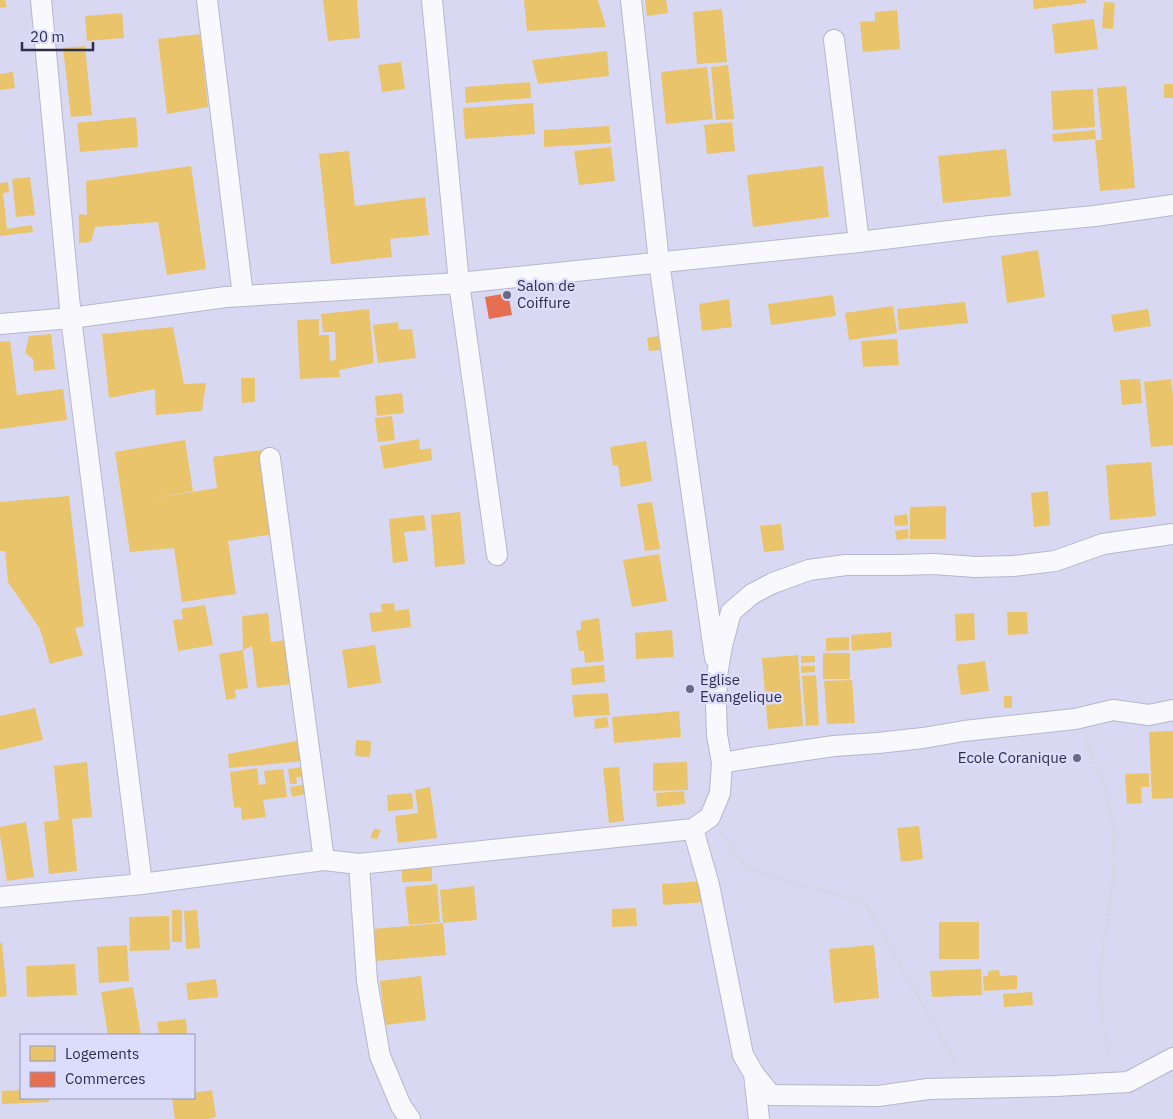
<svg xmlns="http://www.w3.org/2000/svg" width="1173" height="1119" viewBox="0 0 1173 1119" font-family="'IBM Plex Sans',sans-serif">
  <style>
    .homes { fill: #e9c46a }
    .shops { fill: #e76f51 }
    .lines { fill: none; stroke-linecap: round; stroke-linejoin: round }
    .minor-casing { stroke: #b6b6d0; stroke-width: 22 }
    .path { stroke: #d5d5de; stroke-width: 3; stroke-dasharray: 2.5 2.5; stroke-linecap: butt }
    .minor { stroke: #f9f9fd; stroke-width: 20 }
    .poi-dot { fill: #6a6985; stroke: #dcddfc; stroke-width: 2 }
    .labels { text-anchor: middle; stroke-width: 5; stroke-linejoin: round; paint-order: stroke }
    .poi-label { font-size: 15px; fill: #2e2d4b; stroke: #dcddfc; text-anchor: start }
  </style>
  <rect width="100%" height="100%" fill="#d8d8f2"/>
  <path class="homes" d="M0 0H5L7 7 0 8Z
    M323 0H357L360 38 328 41Z
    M524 0H598L606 27 527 31Z
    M645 0H666L668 13 647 16Z
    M1033 0H1086V3L1034 9Z
    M1104 2 1115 3 1113 29 1102 28Z
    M722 9 727 62 697 64 693 12Z
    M897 10 900 49 863 52 860 22 875 21V12Z
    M122 13 124 38 87 41 85 16Z
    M1094 19 1098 49 1055 54 1052 24Z
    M200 34 208 107 167 114 158 39Z
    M85 46 92 115 71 117 63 48Z
    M607 51 609 76 538 84 532 60Z
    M401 62 405 89 382 92 378 65Z
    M728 65 734 119 716 120 711 67Z
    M707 67 713 119 666 124 661 72Z
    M13 72 15 88 0 90V74Z
    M530 82 531 98 466 103 465 87Z
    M1164 84H1173V98H1164Z
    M1126 86 1135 188 1100 191 1095 140H1102L1097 88Z
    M1093 89 1095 127 1053 130 1051 91Z
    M533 103 535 134 465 139 463 108Z
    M136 117 138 147 80 152 77 123Z
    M732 122 735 151 707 154 704 125Z
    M609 126 611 143 544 147V130Z
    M1095 130 1096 139 1053 142 1052 134Z
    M611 147 615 181 579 185 574 151Z
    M1006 149 1011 196 943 203 938 156Z
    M349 151 355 206 425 197 429 235 390 239 392 257 331 264 319 154Z
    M191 166 206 269 167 275 158 222 95 227 91 242 79 243V214L87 215 86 181Z
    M823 166 829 217 753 227 747 175Z
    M30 177 35 215 16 217 12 179Z
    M8 182 9 192 3 193 7 229 32 225 33 232 0 236V183Z
    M1038 250 1045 297 1007 303 1001 256Z
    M833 295 836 316 771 325 768 304Z
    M729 299 732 327 702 331 699 304Z
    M965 302 968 323 899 330 897 309Z
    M893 306 897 333 849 340 845 313Z
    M369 309 374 363 339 370 340 377 300 379 297 320 319 319V335H329L330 361 336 360 335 332H323L321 314Z
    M1148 309 1151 326 1114 332 1111 315Z
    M398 322 399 330 412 329 416 358 378 363 373 325Z
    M173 327 184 384 206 383 202 411 156 415 155 389 109 398 102 334Z
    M51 334 55 369 34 371 33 359 25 353 29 336Z
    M658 336 660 350 649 351 647 338Z
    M897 339 899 365 863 367 861 341Z
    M10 341 17 395 63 389 67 420 0 429V342Z
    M241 378H255V402L242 403Z
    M1140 379 1142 403 1122 405 1120 380Z
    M1171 379 1173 397V445L1151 447 1144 382Z
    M402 393 404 413 377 416 375 396Z
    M392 416 395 440 378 442 375 418Z
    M419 439 420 450 431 448 432 460 384 469 380 446Z
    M185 440 193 491 154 498 217 488 213 457 261 450 274 534 228 541 236 594 182 602 174 548 130 552 115 452Z
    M646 441 652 481 621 487 618 465 613 466 610 447Z
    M1151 462 1156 516 1110 520 1106 465Z
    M1048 491 1050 525 1034 527 1031 493Z
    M69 496 84 626 75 628 83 655 50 664 40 629 8 582 5 551H0V502Z
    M652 502 660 549 645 551 637 504Z
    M946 506V539H910V507Z
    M460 512 465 564 435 567 431 515Z
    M907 514 908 525 895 526 894 516Z
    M424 515 426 530 404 532 408 561 393 563 389 519Z
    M781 524 784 550 764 552 760 526Z
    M908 529 909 538 897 540 895 531Z
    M659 554 667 601 632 607 623 560Z
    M394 603 395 611 409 609 411 627 372 632 369 613 382 612 381 604Z
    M205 605 213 645 178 651 173 620 183 619 181 609Z
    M1007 612H1027L1028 634 1008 635Z
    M268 613 271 642 286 640 292 684 257 688 252 646 243 650 242 616Z
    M974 613 975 640 956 641 955 614Z
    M599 618 604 661 585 663 584 651H579L576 631 581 630V621Z
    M672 630 674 657 636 659 635 633Z
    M891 632 892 647 852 651 851 635Z
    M849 637V650L826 651V638Z
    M375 645 381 683 348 688 342 650Z
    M243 650 248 688 235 690 236 698 226 700 219 654Z
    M823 653H850V679H823Z
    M798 655 803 726 768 729 762 658Z
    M801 656H815V662L801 663Z
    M985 661 989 691 961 695 957 665Z
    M604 665 605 682 572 685 571 668Z
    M801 666H815V672L801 673Z
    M816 675 819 725 806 726 802 676Z
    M852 680 855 723 827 724 824 681Z
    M608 693 610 715 574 717 572 695Z
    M1004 696H1012V708H1004Z
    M35 708 43 740 0 750V716Z
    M679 711 681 737 614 743 612 717Z
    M607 717 609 727 595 729 594 719Z
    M1173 731V798L1152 799 1149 732Z
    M301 740 303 761 229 768 228 754Z
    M356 740 371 741 370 757 355 756Z
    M87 762 92 817 72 819 77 871 49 874 44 822 59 820 54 766Z
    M687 762 688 790 653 791V763Z
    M302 767 304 782H302L301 777H296L297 784H290L288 769Z
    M619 767 624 821 609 823 603 768Z
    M257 768 259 785 266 784 264 771 283 769 287 797 263 800 266 817 242 820 241 807 234 808 230 772Z
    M1149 773V787H1141L1142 803 1127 804 1125 774Z
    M303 785 305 794 292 797 290 787Z
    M430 787 437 838 398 843 395 816 418 813 415 790Z
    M684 791 685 804 657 807 656 793Z
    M412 793 413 809 388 811 387 795Z
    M26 822 34 877 7 881 0 835V827Z
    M919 826 923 859 901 862 897 828Z
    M374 829 381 830 377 839 370 838Z
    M402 868H432V881L402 882Z
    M705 881 706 902 663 905 662 884Z
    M437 884 440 922 409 925 405 887Z
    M474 886 477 920 443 923 440 890Z
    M636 908 637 926 612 927V909Z
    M172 910H182V942H172Z
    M197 910 200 948 186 949 184 911Z
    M169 916 170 950 130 951 129 917Z
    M939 922H979V959H939Z
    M443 923 446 955 376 961 373 929Z
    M0 943H2L7 996 0 997Z
    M127 945 129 981 99 983 97 947Z
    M874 945 879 998 834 1003 829 949Z
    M75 964 77 995 27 997 26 966Z
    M981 969 982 995 932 997 930 971Z
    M999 970 1000 976 1017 975V989L984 991 983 976H988V971Z
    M421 976 426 1020 385 1025 380 981Z
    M216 979 218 997 188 1000 186 983Z
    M133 987 141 1035H108L101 992Z
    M1032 992 1033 1005 1004 1007 1003 994Z
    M186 1019 187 1035H148L147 1034 159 1033 157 1022Z
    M21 1090V1098H49V1102L2 1104V1091Z
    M212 1090 216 1117 207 1119H175L172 1098H194V1093Z"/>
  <path class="shops" d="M508 293 512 315 489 319 485 297Z"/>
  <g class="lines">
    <defs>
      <path id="minor" d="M41 0 71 318 142 884
        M207 0 243 296
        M432 0 459 283 497 555
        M631 0 659 262 715 658
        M834 40 859 242
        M0 324 71 318 226 297 459 283 859 242 990 226 1095 216 1173 205
        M270 458 324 860
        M722 763 745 759 834 746 878 743 923 738 964 731 1075 719 1113 710 1149 715 1173 710
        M693 829 709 885 743 1055 754 1074 771 1095 878 1096 928 1089 1056 1086 1128 1082 1173 1058
        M359 864 367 981 380 1056 401 1106 410 1119
        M0 897 142 884 324 860 359 864 693 829 710 817 720 793 722 763 717 735 716 706 717 675 722 646 731 612 752 594 773 583 809 570 846 565H901L934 564 975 567 1014 566 1055 561 1103 544 1173 534
        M754 1074 759 1119"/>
    </defs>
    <use href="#minor" class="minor-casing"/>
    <path class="path" d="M1085 739 1105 786 1114 832V873L1100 977 1103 1022 1109 1056 1112 1060
      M721 833 747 869 865 903 959 1068"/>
    <use href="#minor" class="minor"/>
  </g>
  <g class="poi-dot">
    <circle cx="507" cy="295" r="5"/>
    <circle cx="690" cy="689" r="5"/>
    <circle cx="1077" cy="758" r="5"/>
  </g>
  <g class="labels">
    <g class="poi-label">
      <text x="517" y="291">Salon de<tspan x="517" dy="17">Coiffure</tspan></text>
      <text x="700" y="685">Eglise<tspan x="700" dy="17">Evangelique</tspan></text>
      <text x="1067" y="763" text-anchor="end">Ecole Coranique</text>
    </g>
  </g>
  <rect x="20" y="1034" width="175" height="65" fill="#dcddfc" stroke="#9697b5"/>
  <rect x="30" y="1046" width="25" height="15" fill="#e9c46a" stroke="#9697b5"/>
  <text x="65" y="1059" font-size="15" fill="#2e2d4b">Logements</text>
  <rect x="30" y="1072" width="25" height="15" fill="#e76f51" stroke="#9697b5"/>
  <text x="65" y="1084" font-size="15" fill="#2e2d4b">Commerces</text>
  <path d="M22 42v8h71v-8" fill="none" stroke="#2e2d4b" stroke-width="2.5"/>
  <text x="30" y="42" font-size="15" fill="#2e2d4b" stroke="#dcddfc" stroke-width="4" paint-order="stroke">20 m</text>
</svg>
